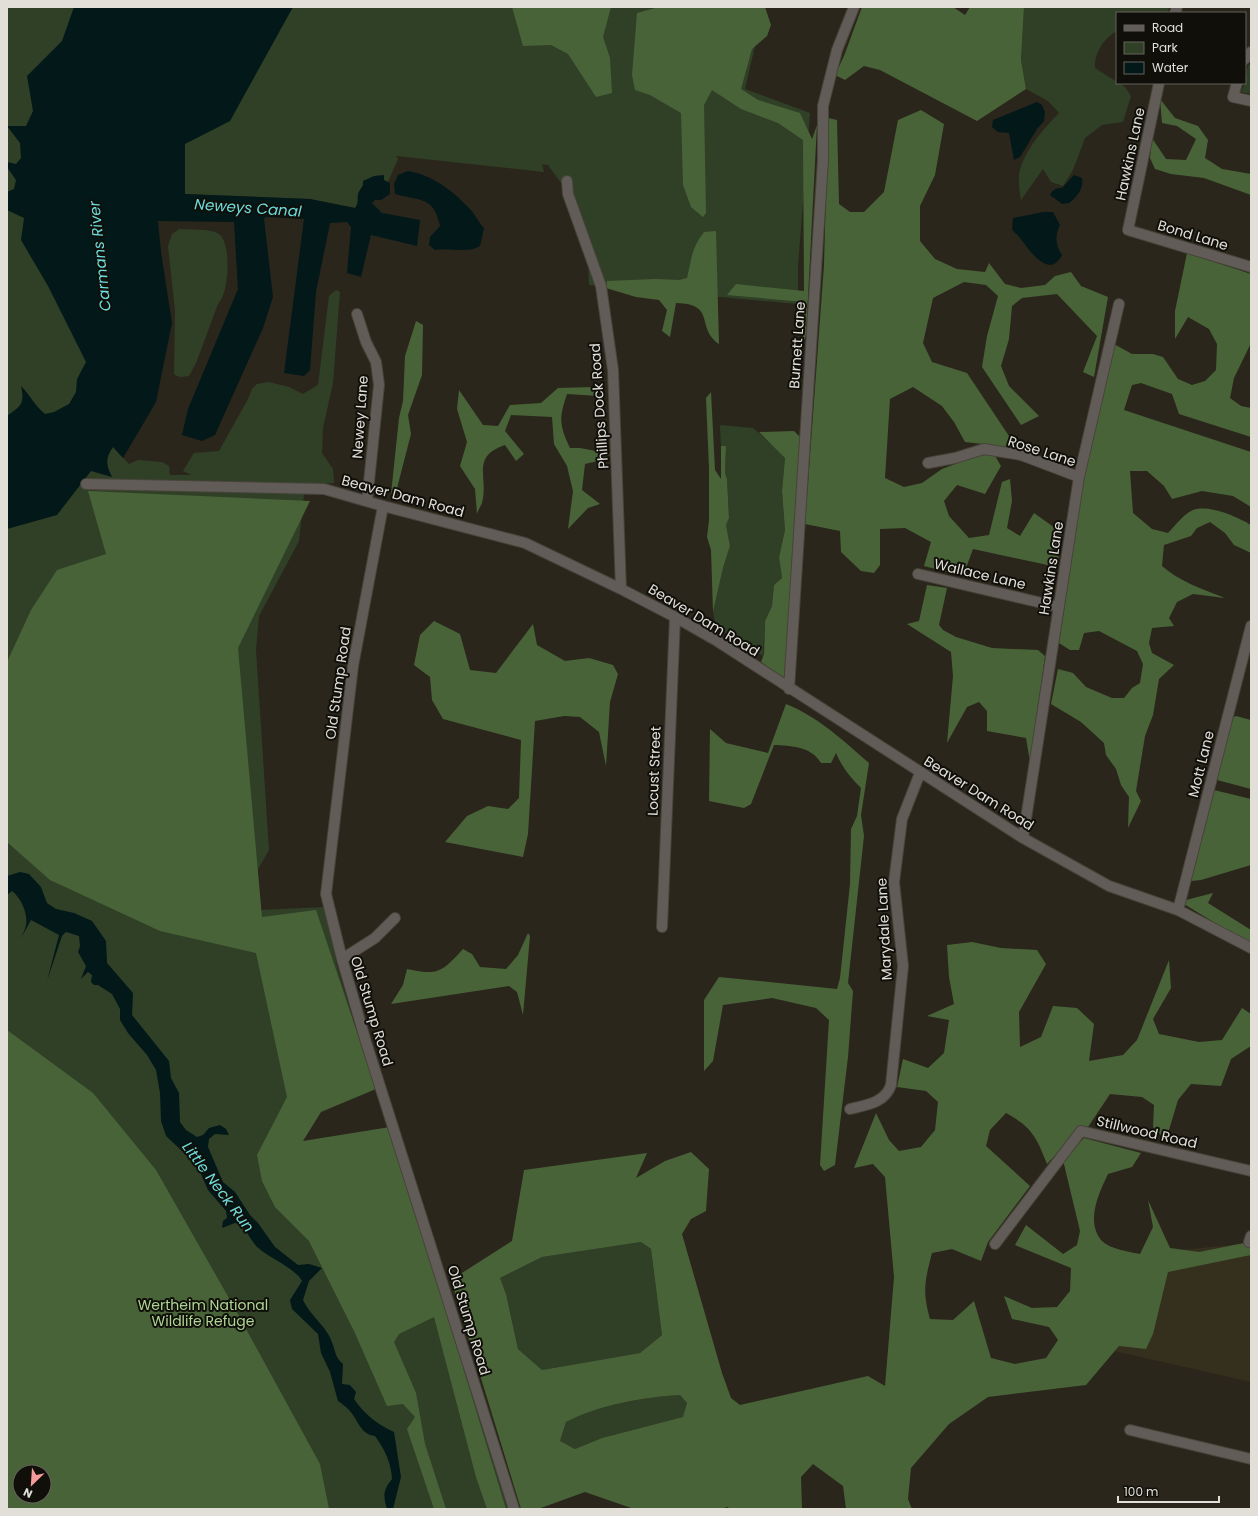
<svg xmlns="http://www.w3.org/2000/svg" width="1258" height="1516" viewBox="0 0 1258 1516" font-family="Poppins,sans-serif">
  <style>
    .built { fill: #352f1d }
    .green { fill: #304027; fill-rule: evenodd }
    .forest { fill: #496338; fill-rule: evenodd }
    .water { fill: #031819 }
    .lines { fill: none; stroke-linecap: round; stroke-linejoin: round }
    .minor-casing { stroke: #474439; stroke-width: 12 }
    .minor { stroke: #625c59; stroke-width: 10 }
    .labels { text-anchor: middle; stroke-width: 4; stroke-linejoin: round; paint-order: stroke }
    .street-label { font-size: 14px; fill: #e1dfd8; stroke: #110f0a }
    .park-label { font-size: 14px; fill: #add793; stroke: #110f0a }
    .water-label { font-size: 15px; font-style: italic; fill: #6cdcdd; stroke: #110f0a }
  </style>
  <rect width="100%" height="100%" fill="#2a261b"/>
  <path class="built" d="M1251 1243V1382L1083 1344 1099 1245 1140 1254Z"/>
  <path class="green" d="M7 7H764L745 89 810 113 798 266V304L589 285 588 260 571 209 561 183 548 165 542 164 544 172 396 156 398 159 388 182 384 180V176L363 181C364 187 360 188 358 194 357 199 359 202 355 208L310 199 185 194V144L176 139 95 450 108 471C104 462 107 455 113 447L129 464 138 460 162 462 169 466 170 475H191L183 471 194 453 219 451 248 399 252 389 257 384 269 382 289 387 303 394 318 385 329 296 336 290 340 292 333 383 323 428 322 453 333 469 334 483 305 485 299 541 259 616 256 650 269 850 234 911 326 907 337 966 373 1085 287 1097 301 1144 387 1130 514 1509H7ZM20 1472H44V1496H20Z
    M1024 7H1170L1167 13H1117V31C1104 38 1094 53 1095 68L1125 87 1131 96 1123 122 1102 125 1085 138 1073 170 1063 186 1051 182 1043 169 1021 200C1020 192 1018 183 1019 175 1022 153 1044 128 1059 113L1048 101 1026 89 1021 60Z
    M1251 64V94L1241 92 1245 83 1248 65Z
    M179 229C190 230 209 228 219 234 232 244 229 294 218 304L196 363 189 376C183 377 179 378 174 374L175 311 168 246 172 234Z
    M720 425 753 428 775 447 785 458 782 491 785 530 779 557 782 578 774 585 772 606 765 621 763 656 716 627 713 612 723 568 730 546 726 525 729 518 727 479 725 473 726 447 721 446Z
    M641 1242 651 1249 662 1335 640 1353 542 1370 518 1349 506 1294 500 1278 542 1257Z
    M680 1395 687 1403 684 1417 602 1438 575 1449 560 1441 566 1422C599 1405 644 1397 680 1395Z"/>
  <path class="forest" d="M512 7H611L603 37 610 58 612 93 596 97 568 54 551 45 523 46Z
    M659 7H765L771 25 767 36 752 49 741 89 758 100 800 113 812 139 817 125 806 335 803 343 804 302 727 295 736 284 804 291 803 140 778 123 741 109 712 90 704 105 706 213 703 217 691 207 683 185 681 113 650 95 635 90 632 75 637 13Z
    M862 7H953L965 15 970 7H1024L1021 60 1026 89 977 121 880 70 864 66 845 80 835 75 844 56Z
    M1160 99 1175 118 1198 126 1208 140 1205 158 1222 169 1251 174V195L1204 178 1171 174 1155 169 1150 158 1152 138 1166 159 1186 160 1196 139 1177 126 1162 123Z
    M921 110 944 124 935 175 920 206V241L935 259 957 269 985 272 989 263 1005 284 1021 288 1045 285 1055 276 1071 272 1081 286 1108 297 1094 377 1083 372 1097 336 1057 294 1022 298 1012 306 1009 339 1001 366 1009 386 1039 416 1021 425 982 367 987 336 998 296 986 285 964 282 933 298 923 343 932 362 967 373 1017 448 965 442 954 422 942 406 913 387 890 399 885 478 904 487 922 483 942 469 976 456 994 454 1001 466 985 494 957 485 944 501 949 516 969 538 989 535 1002 482 1010 479 1012 501 1007 528 1020 536 1034 513 1062 533 1057 567 973 549 963 576 924 566 931 542 905 528 880 529V565L874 573 861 571 841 552 840 531 805 524 824 265 828 118 837 120 839 204 850 212H864L884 192 898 120Z
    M716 231 719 344C695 327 717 304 676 303L670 337 662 331 667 310 659 300 636 297 606 288 607 281 655 279 679 280 687 278C692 258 691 249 704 232Z
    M1187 253 1251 274V343L1234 378 1230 398 1241 406 1251 408V437L1179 414 1172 394 1141 383 1132 385 1124 410 1251 452V507L1233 496 1202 491 1172 499 1164 486 1147 471H1130L1133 513 1152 529 1168 533C1175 526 1182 516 1191 511 1207 503 1237 517 1251 525V553L1234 545 1225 533 1210 522 1197 528 1191 536 1164 545 1162 566C1180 582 1203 589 1225 598L1193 594 1177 602 1169 618 1174 626 1152 628 1149 643 1152 653 1174 665 1159 679 1153 715 1145 736 1136 791 1141 801 1128 828 1129 797 1121 785 1116 769 1106 755 1104 743 1081 722 1051 704 1058 669 1073 673 1086 687 1112 698H1124L1132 688 1140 683 1143 664 1137 651 1099 631 1084 633 1079 650H1070L1059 643 1084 478 1114 344 1132 354H1153L1163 357 1178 379 1192 385 1205 381 1216 370 1217 344 1209 329 1188 317 1175 339V311Z
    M416 321 423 325 422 375 408 415 411 434 396 492 391 494 399 418 403 401 405 356Z
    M594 387 599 396 567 394C559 418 559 425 570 448H580L611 454 602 460 585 464 582 490 600 504 588 508 568 529 573 491 567 466 554 444 552 417 511 415 505 431 524 454 516 461 505 445C470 457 489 477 482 503 481 506 478 510 477 514L475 489 460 466 467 442 457 409 459 390 483 425 498 426 510 405 541 403 558 388Z
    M711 392 715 470 721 479V446H726L725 473 727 479 729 518 726 525 730 546 723 568 713 612 711 550 707 537 709 520V468L706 398Z
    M794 431 801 438 786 681 761 662 764 654 765 621 772 606 774 585 782 578 779 557 785 530 782 491 785 458 759 432Z
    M88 491 310 501 238 648 262 917 316 910 376 1089 321 1112 303 1141 390 1127 506 1509H487L476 1477 434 1317 399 1334 394 1342 416 1393 425 1444 446 1509H434L407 1429 415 1417 403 1404 387 1406 354 1331 309 1241 275 1207 262 1181 257 1155 287 1097 256 953 160 931 50 880 7 842V662L31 610 57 570 106 554Z
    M927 585 947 588 939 625 943 630 956 637 992 648 1038 650 1045 656 1030 762 1026 738 987 731V711L979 702 967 707 947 743 953 676 951 652 907 624 919 621Z
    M434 621 460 634 470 670 496 673 533 624 537 645 565 661 589 658 613 665 618 674 610 702 606 766 599 732 580 717 564 716 535 721 528 834 523 857 445 842 467 816 488 806 508 809 519 798 521 740 443 719 432 700 430 677 414 665 420 635Z
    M786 704C818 717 843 740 869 763L861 815 864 836 848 983 853 991 848 1057 835 1165 824 1171 820 1165 829 1020 816 1008 772 998 723 1005 713 1061 704 1071V1000L719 977 837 989 840 978 850 884 851 829 857 816 861 788C850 777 842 767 836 753L831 763H821C811 746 791 746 774 745L751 804 744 808 709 801 710 729 726 743 768 753Z
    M1236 716 1251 720V789L1217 780 1232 718Z
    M1214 790 1251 799V865L1201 880 1191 881Z
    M1213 893 1208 903 1251 930V945L1184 904 1186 900Z
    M528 933 530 936 523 1015 517 992 509 986 391 1004 403 985 407 969C438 976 442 972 463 949L472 954 480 967 506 969 518 955Z
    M972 942 1001 948 1037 950 1046 964 1019 1012 1020 1047 1041 1037 1053 1006 1077 1008 1094 1024 1089 1061 1123 1055 1137 1040 1169 960 1171 988 1153 1019 1159 1034 1199 1042 1222 1040 1242 1008 1251 1014V1046L1231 1059 1221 1086 1191 1084 1178 1100 1166 1140 1153 1127 1154 1105 1142 1097 1110 1094 1088 1127H1082L1047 1164C1037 1138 1032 1127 1006 1113L990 1130 986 1146 1030 1186 988 1242 981 1261 952 1249 932 1253C925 1280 922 1291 930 1319L953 1320 974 1301 991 1358 1015 1364 1046 1358 1058 1340 1049 1327 1012 1319 1004 1296 1032 1308 1057 1307 1070 1291 1071 1268 1015 1245 1026 1225 1063 1254 1077 1245 1080 1231 1063 1160 1084 1138 1141 1153 1132 1167 1108 1174C1099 1193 1085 1222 1102 1241 1110 1249 1129 1252 1140 1254L1153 1227 1148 1200 1170 1248 1199 1252 1249 1242 1251 1245V1255L1168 1272 1153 1334 1146 1349 1119 1346 1086 1385 988 1397 949 1424 911 1468 908 1499 912 1509H846L843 1486 813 1464 801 1477 802 1509H731L727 1507 722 1509H634L585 1492 538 1509H521L451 1280 512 1241 524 1170 647 1153 636 1178 665 1161 691 1152 709 1169 706 1211 691 1219 682 1234 722 1373 731 1398 740 1405 868 1376 885 1386 894 1277 885 1177 873 1164 854 1168 876 1113 889 1140 899 1151 921 1147 935 1130 938 1102 926 1091 897 1087 903 1059 928 1068 944 1053 949 1020 927 1016 954 1004 949 977 947 945ZM641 1242 651 1249 662 1335 640 1353 542 1370 518 1349 506 1294 500 1278 542 1257ZM680 1395 687 1403 683 1417 602 1438 575 1449 560 1441 566 1422C599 1405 644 1397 680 1395Z
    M7 1030 93 1093 156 1170 234 1307 320 1464 329 1509H7ZM20 1472H44V1496H20Z"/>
  <path class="water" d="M74 7H293L230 121 185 144V194L310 199 355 208C360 202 356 198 359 192 361 187 364 187 363 181L374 176 384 175V180L390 183V194L381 200H375L372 203 382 213 420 220 417 246 371 235 361 277 347 273 351 227 347 222 330 223 316 292 310 370 304 376 284 373 304 219 266 217 264 219 273 297 263 328 215 435 202 441 182 435 188 409 238 289 234 222 158 221 161 252 172 323 156 402 123 458 113 447C105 458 106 465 112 477L91 471 57 515 7 529V416C21 406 25 404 21 386 30 395 35 406 45 414L54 412 69 404 76 392 77 379 86 362 48 286 21 240 24 218 7 210V192L14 189 16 180 7 167V162L16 164 21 158 20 143 7 126H26L33 111 27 76 62 41Z
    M1037 102 1042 105 1045 112 1044 121 1037 129 1020 157 1014 160 1009 133 998 132 992 127 993 120Z
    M408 171C432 175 452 190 469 208 475 214 478 222 484 228L480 246C468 254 450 247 435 250L429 245 430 237 440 226C434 196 420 201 395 194L394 184 398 175Z
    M1074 175 1082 178C1084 188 1077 197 1069 203L1062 204 1050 195C1053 189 1056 188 1062 188Z
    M1043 212H1053L1060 225C1055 235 1055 245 1062 255 1049 281 1028 248 1020 238 1017 234 1014 233 1012 229L1013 218Z
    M20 872 29 874 41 887 47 903 56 909 74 913 92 921 106 941 107 963 133 993 132 1015 169 1061 171 1078 179 1093 180 1122 186 1130 197 1137 203 1135 209 1128 220 1125 226 1129 229 1135 215 1134 209 1139 208 1147 223 1182 235 1192 250 1215 258 1223 275 1247 298 1265 309 1264 322 1268 309 1281 303 1300C311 1317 328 1327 333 1345 336 1354 336 1358 343 1364L342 1384 350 1385 356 1392 354 1399C365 1415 377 1424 394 1432L401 1477 393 1509H387C383 1496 383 1490 392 1479 391 1462 385 1450 375 1436 359 1434 358 1418 348 1409 345 1406 341 1403 338 1401L330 1372 321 1353 318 1334 292 1309 290 1300 302 1281C295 1268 269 1258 257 1247 251 1240 246 1231 241 1224L235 1223 222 1228 223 1221 227 1218 226 1211 208 1190 197 1165 166 1136 161 1121 160 1093 156 1070 147 1055 128 1033 120 1020V1009L112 994 98 985H94L91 982 92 975 88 972 81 979 86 966 78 952 80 946 79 936 66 932 62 936 47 981 59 935 31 920 20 940C22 936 25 930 26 925 28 913 21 898 12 891L7 895V876Z"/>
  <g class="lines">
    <defs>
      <path id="minor" d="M1175 13 1177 7
        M1245 59 1251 52
        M1159 83 1128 230 1251 267
        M1237 83 1233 97 1251 101
        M567 181 568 194 601 286 613 370 621 589
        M357 314 366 342 376 362 379 385 367 501
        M928 463 955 458 984 449 1021 455 1079 477
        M86 484 324 489 383 506 525 543 621 589 675 617 717 641 1023 838 1109 886 1178 910 1251 948
        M383 506 353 666 326 894 342 959 366 1042 514 1509
        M918 574 1059 607
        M789 689 823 160V106L837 50 854 7
        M1023 838 1079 477 1119 304
        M1178 910 1251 626
        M662 927 675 617
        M342 959 375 938 395 918
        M850 1109C866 1105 885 1103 891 1085L903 966 894 882 902 819 920 773
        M1249 1242 1251 1236
        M995 1244 1081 1131 1251 1171
        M1130 1430 1251 1459"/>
    </defs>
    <use href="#minor" class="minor-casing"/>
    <use href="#minor" class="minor"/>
  </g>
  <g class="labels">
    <g class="street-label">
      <text transform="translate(1130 154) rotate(-78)" y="5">Hawkins Lane</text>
      <text transform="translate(1193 235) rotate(17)" y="5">Bond Lane</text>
      <text transform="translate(797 345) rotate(-86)" y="5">Burnett Lane</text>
      <text transform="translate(599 406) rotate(-94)" y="5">Phillips Dock Road</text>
      <text transform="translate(360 417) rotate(-86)" y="5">Newey Lane</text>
      <text transform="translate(1042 451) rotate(18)" y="5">Rose Lane</text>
      <text transform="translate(403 496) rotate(15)" y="5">Beaver Dam Road</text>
      <text transform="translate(1051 568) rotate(-81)" y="5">Hawkins Lane</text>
      <text transform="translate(980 574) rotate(13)" y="5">Wallace Lane</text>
      <text transform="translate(704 620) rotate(31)" y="5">Beaver Dam Road</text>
      <text transform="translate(338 683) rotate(-82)" y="5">Old Stump Road</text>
      <text transform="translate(1201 764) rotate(-76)" y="5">Mott Lane</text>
      <text transform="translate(654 771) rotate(-88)" y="5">Locust Street</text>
      <text transform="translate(979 793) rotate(32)" y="5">Beaver Dam Road</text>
      <text transform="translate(884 929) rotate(-93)" y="5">Marydale Lane</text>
      <text transform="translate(372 1011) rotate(73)" y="5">Old Stump Road</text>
      <text transform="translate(1147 1132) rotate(13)" y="5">Stillwood Road</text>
      <text transform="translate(469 1320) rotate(73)" y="5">Old Stump Road</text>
    </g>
    <g class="park-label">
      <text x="203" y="1310">Wertheim National<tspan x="203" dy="16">Wildlife Refuge</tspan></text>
    </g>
    <g class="water-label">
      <text transform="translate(248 208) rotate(4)" y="5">Neweys Canal</text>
      <text transform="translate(100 256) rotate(-96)" y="5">Carmans River</text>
      <text transform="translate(218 1187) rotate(53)" y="5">Little Neck Run</text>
    </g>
  </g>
  <rect width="1258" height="1516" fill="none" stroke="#e1dfd8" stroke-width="16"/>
  <rect x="1116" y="12" width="130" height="72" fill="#110f0a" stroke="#64625c"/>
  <rect x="1124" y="25" width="20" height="6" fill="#625c59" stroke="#64625c"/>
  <text x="1152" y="32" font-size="12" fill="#e1dfd8">Road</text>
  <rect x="1124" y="42" width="20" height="12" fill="#304027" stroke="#64625c"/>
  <text x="1152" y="52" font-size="12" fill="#e1dfd8">Park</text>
  <rect x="1124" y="62" width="20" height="12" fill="#031819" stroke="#64625c"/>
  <text x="1152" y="72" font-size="12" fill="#e1dfd8">Water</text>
  <g transform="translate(32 1484) rotate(205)"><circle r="19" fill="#110f0a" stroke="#64625c"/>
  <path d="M0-3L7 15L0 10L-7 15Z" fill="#f59b9b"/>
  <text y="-6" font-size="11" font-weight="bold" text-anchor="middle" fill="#e1dfd8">N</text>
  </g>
  <path d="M1118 1496v6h101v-6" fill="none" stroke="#e1dfd8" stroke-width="2"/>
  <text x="1124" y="1496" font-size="12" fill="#e1dfd8" stroke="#110f0a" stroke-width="3" paint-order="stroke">100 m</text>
</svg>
